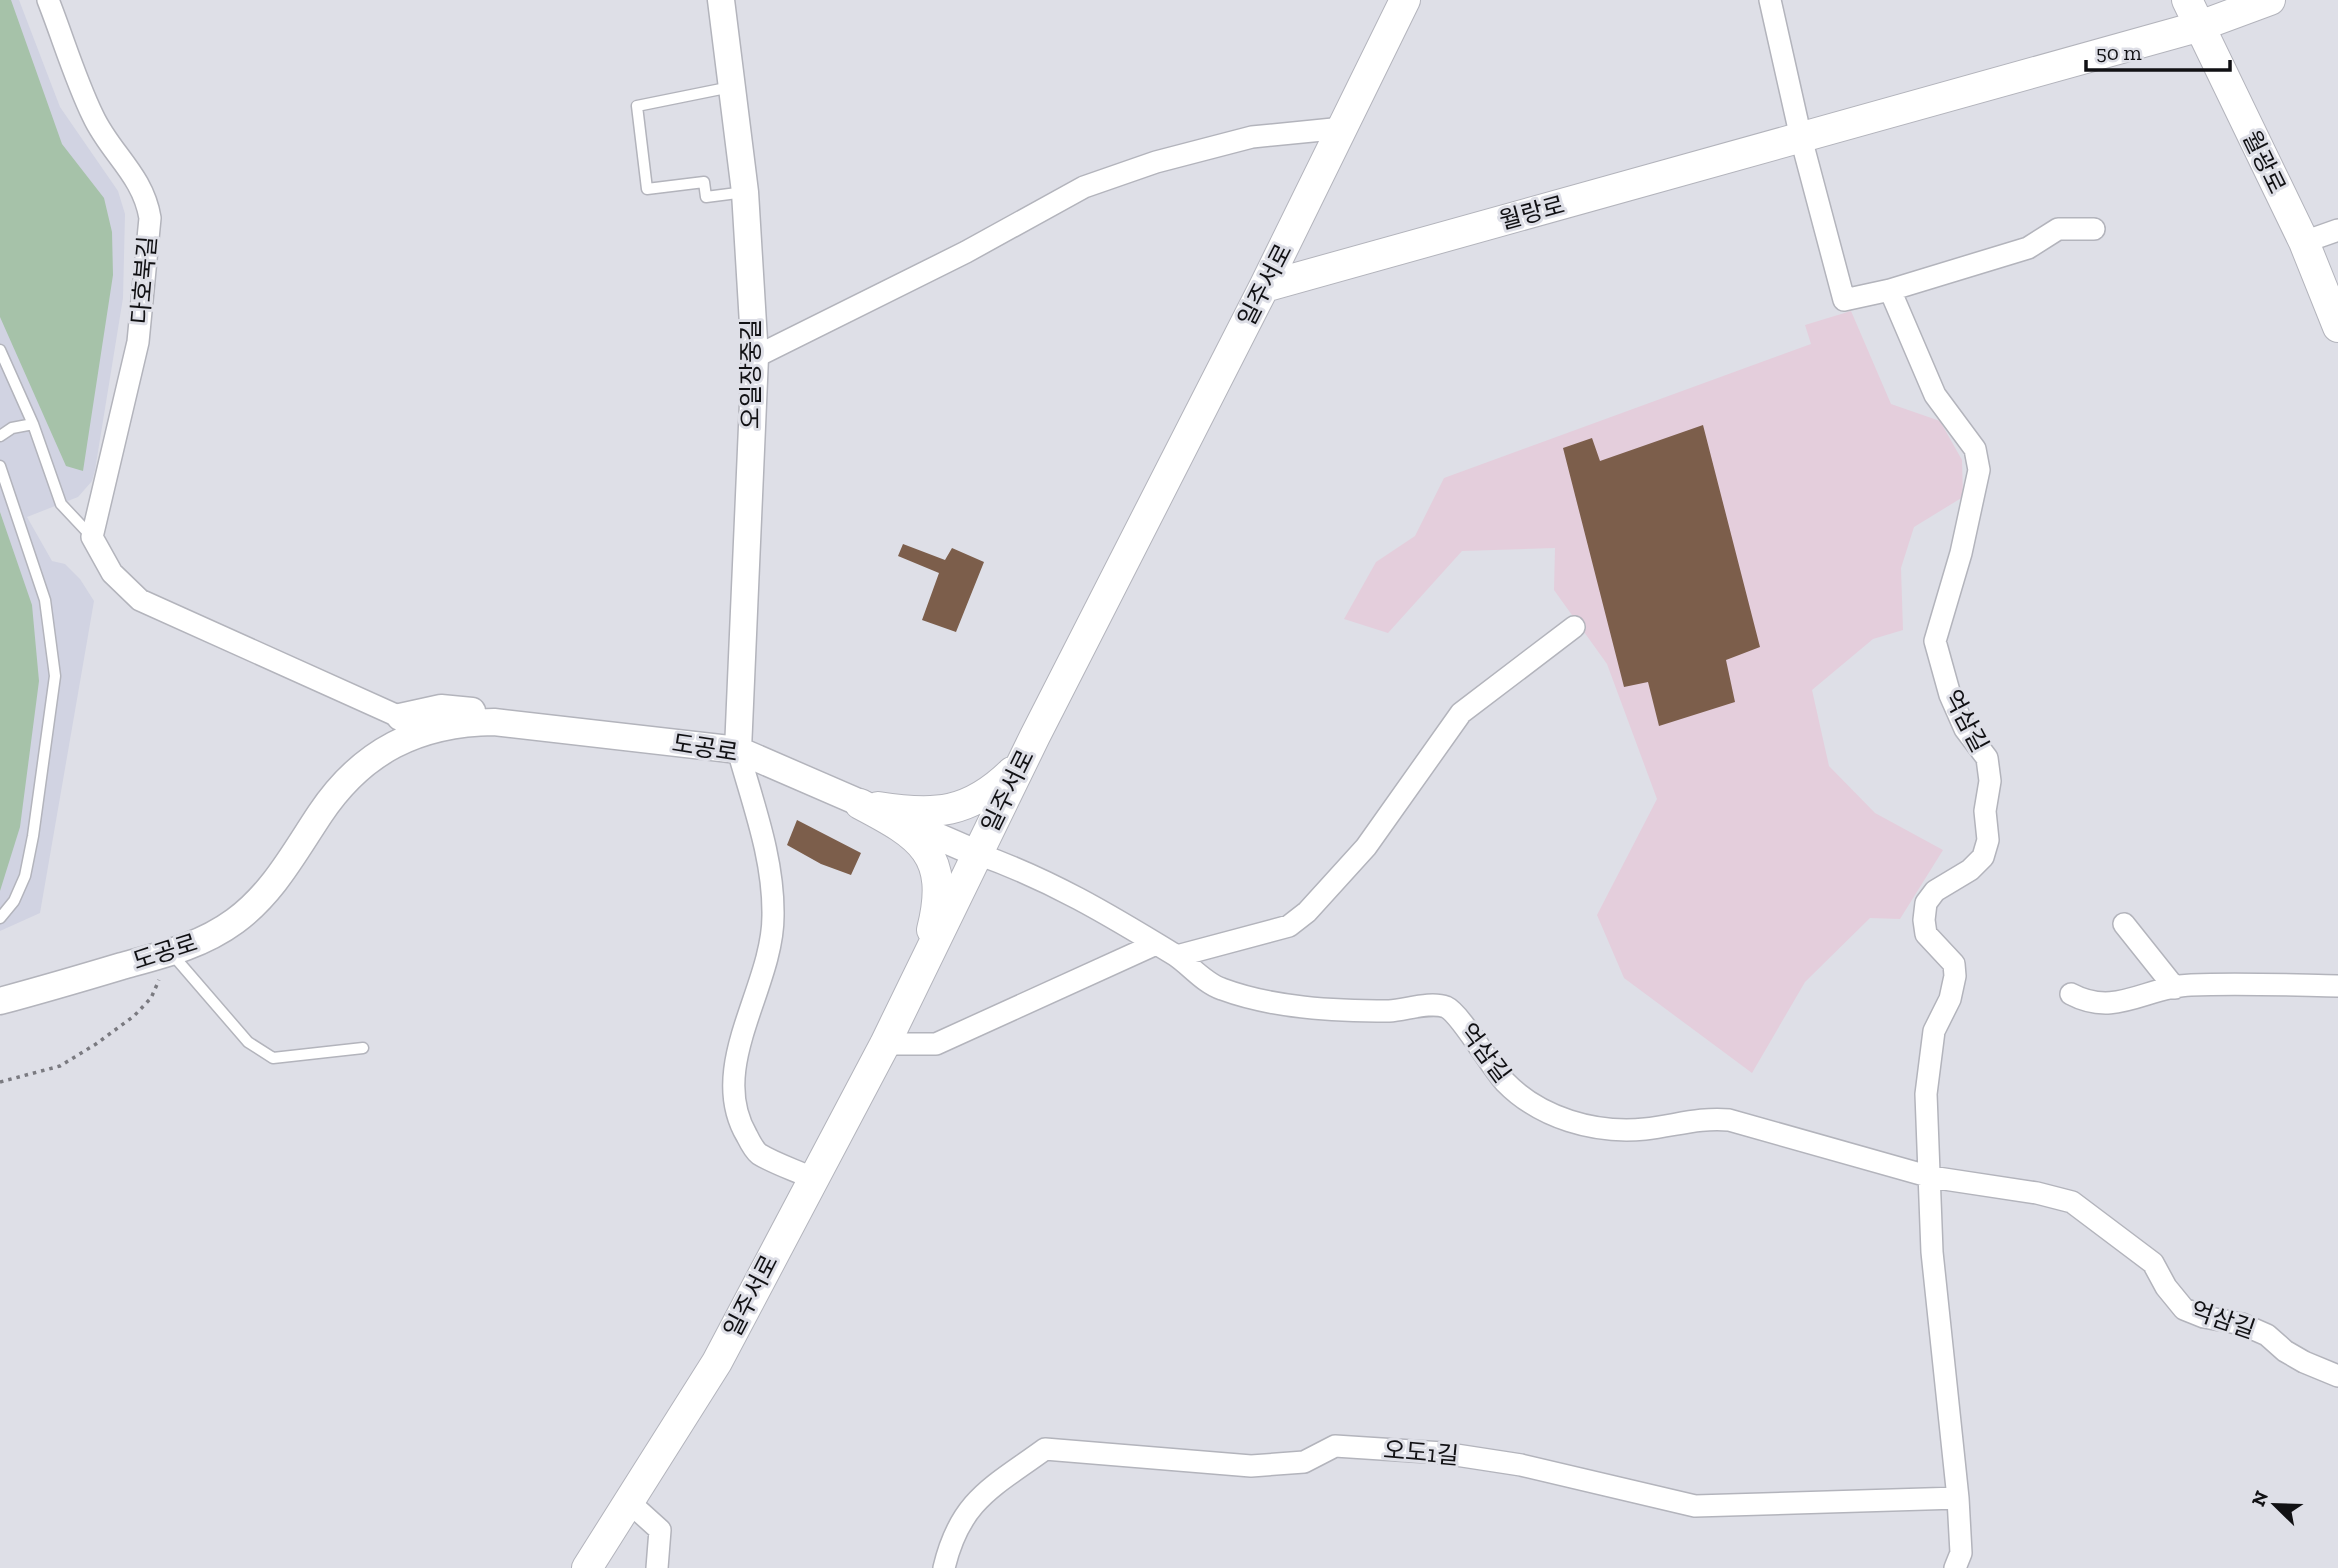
<svg xmlns="http://www.w3.org/2000/svg" width="2338" height="1568" viewBox="0 0 2338 1568" font-family="'Zilla Slab','Noto Sans KR',serif">
  <style>
    .built { fill: #d1d3e2 }
    .medical { fill: #e4cedc }
    .green { fill: #a6c2a9 }
    .building { fill: #7c5e4b }
    .lines { fill: none; stroke-linecap: round; stroke-linejoin: round }
    .service-casing { stroke: #b3b4bc; stroke-width: 13 }
    .minor-casing { stroke: #b3b4bc; stroke-width: 24 }
    .tertiary-casing { stroke: #b3b4bc; stroke-width: 29 }
    .secondary-casing { stroke: #b3b4bc; stroke-width: 32 }
    .path { stroke: #7a7a80; stroke-width: 3.5; stroke-dasharray: 3.5 5; stroke-linecap: butt }
    .service { stroke: #fff; stroke-width: 10 }
    .minor { stroke: #fff; stroke-width: 21 }
    .tertiary { stroke: #fff; stroke-width: 26 }
    .secondary { stroke: #fff; stroke-width: 30 }
    .labels { text-anchor: middle; stroke-width: 6; stroke-linejoin: round; paint-order: stroke }
    .street-label { font-size: 24px; fill: #111114; stroke: #dedfe7 }
  </style>
  <rect width="100%" height="100%" fill="#dedfe7"/>
  <path class="built" d="M0 0H19L60 107 118 191 125 214 123 298 95 470 92 481 78 497 27 517 52 561 65 564 80 579 94 601 40 913 0 931Z"/>
  <path class="medical" d="M1851 311 1891 404 1940 421 1962 460 1963 497 1914 527 1901 568 1903 630 1873 639 1812 690 1829 766 1875 813 1943 850 1900 919 1870 918 1805 982 1752 1073 1624 978 1597 915 1657 799 1607 664 1554 590 1555 548 1462 551 1388 633 1344 619 1376 562 1415 536 1444 478 1811 344 1805 325Z"/>
  <path class="green" d="M0 0H11L62 144 104 198 112 232 113 275 83 471 66 466 0 317Z
    M0 512 32 605 39 681 20 827 0 891Z"/>
  <path class="building" d="M1703 425 1760 647 1726 660 1735 702 1659 726 1648 682 1624 687 1563 448 1592 438 1600 461Z
    M903 544 945 560 952 548 984 562 956 632 922 620 939 573 898 556Z
    M797 820 861 853 851 875 821 864 787 845Z"/>
  <g class="lines">
    <defs>
      <path id="service" d="M731 87 637 106 647 189 704 182 706 197 745 192
        M0 350 33 424 61 504 92 537
        M0 436 12 428 33 424
        M0 466 45 600 55 676 33 836 25 876 14 901 0 918
        M172 954 248 1042 273 1058 363 1048"/>
      <path id="minor" d="M48 0C63 38 75 79 93 116 110 153 143 175 150 218L138 342 92 537 112 573 140 600 400 717 408 728
        M1770 0 1801 138 1844 300 1890 290 2028 248 2058 229H2094
        M2304 242 2338 230
        M1890 290 1935 395 1975 449 1979 470 1961 553 1935 641 1950 695 1965 729 1987 758 1990 781 1985 811 1988 840 1983 857 1970 870 1935 891 1926 903 1924 920 1926 934 1954 964 1955 976 1950 999 1934 1031 1926 1094 1932 1252 1958 1498 1961 1553 1955 1568
        M755 357 966 252 1084 187 1156 162 1252 137 1343 128
        M738 750C753 804 774 859 773 916 773 988 706 1067 747 1136 750 1142 754 1150 759 1154 775 1164 795 1170 812 1178
        M978 854C1051 880 1108 914 1175 955 1190 965 1204 983 1222 989 1273 1008 1334 1011 1389 1011 1406 1010 1430 1001 1446 1007 1460 1013 1491 1067 1505 1082 1540 1118 1595 1134 1645 1129 1674 1126 1700 1117 1729 1120L1931 1177 2037 1193 2072 1202 2153 1263 2166 1287 2184 1309 2204 1317 2242 1324 2267 1335 2285 1351 2304 1362 2338 1376
        M2124 924 2175 988
        M1177 956 1289 926 1307 912 1366 847 1461 713 1574 627
        M2071 994C2116 1018 2147 986 2191 985 2240 983 2289 985 2338 986
        M885 1044H936L1156 944
        M629 1502 660 1530 657 1568
        M944 1568C960 1500 993 1487 1045 1449L1251 1466 1304 1462 1335 1446 1443 1453 1521 1465 1695 1506 1958 1498"/>
      <path id="tertiary" d="M721 0 745 192 755 357 738 750
        M400 717 441 708 472 711
        M0 1001C41 990 82 978 122 966 162 955 201 946 235 921 273 893 294 853 320 814 362 751 418 723 494 722L738 750 978 854"/>
      <path id="secondary" d="M2187 0 2304 242 2338 327
        M1264 287 2197 27 2270 0
        M860 804C921 836 951 854 932 930
        M878 807C935 816 969 814 1012 772
        M587 1568 717 1362 885 1044 1035 736 1264 287 1405 0"/>
    </defs>
    <use href="#service" class="service-casing"/>
    <use href="#minor" class="minor-casing"/>
    <use href="#tertiary" class="tertiary-casing"/>
    <use href="#secondary" class="secondary-casing"/>
    <path class="path" d="M0 1082 60 1066 96 1044 134 1016 151 998 159 980"/>
    <use href="#service" class="service"/>
    <use href="#minor" class="minor"/>
    <use href="#tertiary" class="tertiary"/>
    <use href="#secondary" class="secondary"/>
  </g>
  <g class="labels">
    <g class="street-label">
      <text transform="translate(2264 162) rotate(64)" y="8">월광로</text>
      <text transform="translate(1532 213) rotate(-15)" y="8">월랑로</text>
      <text transform="translate(144 280) rotate(-85)" y="8">다호북길</text>
      <text transform="translate(1265 285) rotate(-63)" y="8">일주서로</text>
      <text transform="translate(751 374) rotate(-90)" y="8">오일장중길</text>
      <text transform="translate(1966 721) rotate(62)" y="8">억삼길</text>
      <text transform="translate(705 748) rotate(9)" y="8">도공로</text>
      <text transform="translate(1008 791) rotate(-64)" y="8">일주서로</text>
      <text transform="translate(165 952) rotate(-18)" y="8">도공로</text>
      <text transform="translate(1485 1053) rotate(53)" y="8">억삼길</text>
      <text transform="translate(751 1296) rotate(-63)" y="8">일주서로</text>
      <text transform="translate(2223 1320) rotate(19)" y="8">억삼길</text>
      <text transform="translate(1421 1453) rotate(5)" y="8">오도1길</text>
    </g>
  </g>
  <g transform="translate(2275 1505) rotate(293)" stroke="#dedfe7" stroke-width="5" paint-order="stroke">
  <path d="M0-5L12 26L0 18L-12 26Z" fill="#111114"/>
  <text y="-10" font-size="19" font-weight="bold" text-anchor="middle" fill="#111114">N</text>
  </g>
  <path d="M2086 60v10h144v-10" fill="none" stroke="#111114" stroke-width="3.5"/>
  <text x="2096" y="60" font-size="21" fill="#111114" stroke="#dedfe7" stroke-width="5" paint-order="stroke">50 m</text>
</svg>
